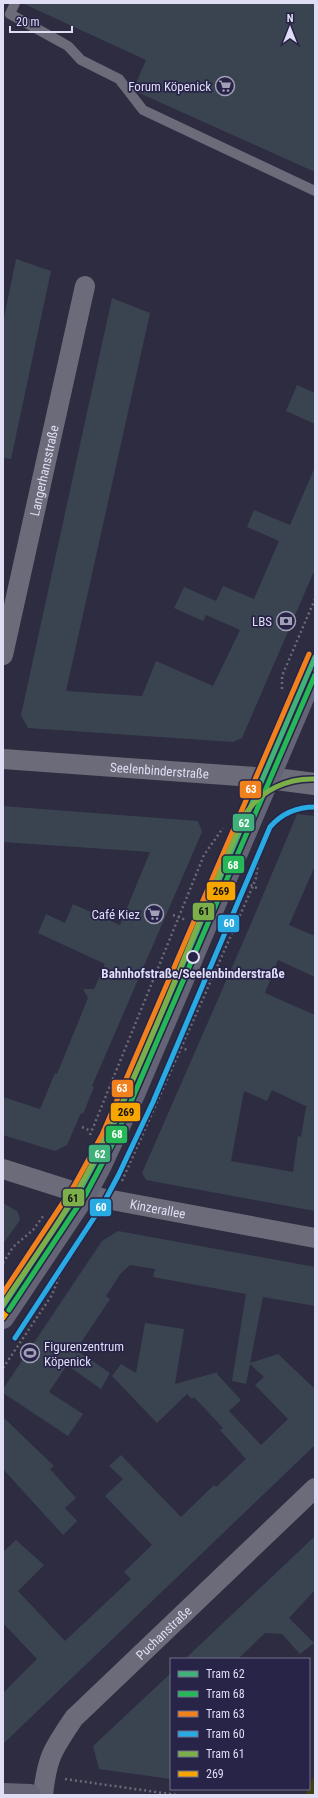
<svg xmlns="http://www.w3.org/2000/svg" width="318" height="1798" viewBox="0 0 318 1798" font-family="'Roboto Condensed',sans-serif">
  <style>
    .green { fill: #413f16 }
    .building { fill: #3a4451; fill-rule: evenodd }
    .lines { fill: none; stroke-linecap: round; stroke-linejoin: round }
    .path { stroke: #6b6a77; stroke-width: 2.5; stroke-dasharray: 2 3; stroke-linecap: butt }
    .service { stroke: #6c6b79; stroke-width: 10 }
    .minor { stroke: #6c6b79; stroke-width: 20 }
    .tertiary { stroke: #6c6b79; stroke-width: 22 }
    .secondary { stroke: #656476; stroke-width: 22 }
    .bus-1-casing { stroke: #282448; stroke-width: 8 }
    .bus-1 { stroke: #f7a600; stroke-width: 5 }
    .tram-1-casing { stroke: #282448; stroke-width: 8 }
    .tram-2-casing { stroke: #282448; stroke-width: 8 }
    .tram-3-casing { stroke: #282448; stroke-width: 8 }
    .tram-4-casing { stroke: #282448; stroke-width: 8 }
    .tram-5-casing { stroke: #282448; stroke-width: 8 }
    .tram-1 { stroke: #40b279; stroke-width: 5 }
    .tram-2 { stroke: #26b857; stroke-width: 5 }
    .tram-3 { stroke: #f1811c; stroke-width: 5 }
    .tram-4 { stroke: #28aae3; stroke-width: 5 }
    .tram-5 { stroke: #7caf49; stroke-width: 5 }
    .stop-dot { fill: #282448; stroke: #dfdef5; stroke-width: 2 }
    .labels { text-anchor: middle; stroke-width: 3.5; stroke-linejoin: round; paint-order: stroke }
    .poi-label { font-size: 13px; fill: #dfdef5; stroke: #282448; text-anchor: end }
    .street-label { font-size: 13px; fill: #dfdef5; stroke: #282448 }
    .stop-label { font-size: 13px; font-weight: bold; fill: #dfdef5; stroke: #282448 }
    .line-badge { stroke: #282448; stroke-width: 1.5 }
    .badge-label { font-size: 11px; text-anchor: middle; font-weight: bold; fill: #fff }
    .pale-badge-label { font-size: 11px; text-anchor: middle; font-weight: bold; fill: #111 }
  </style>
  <rect width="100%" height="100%" fill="#2e2c40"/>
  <path class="green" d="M315 1774V1795H305Z"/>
  <path class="building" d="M22 3H315V172L137 92 134 88 146 60Z
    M16 259 51 271 11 459 3 458V323Z
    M112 298 150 313 66 691 142 696 156 661 213 686 240 630 206 615 203 621 174 608 184 587 216 601 223 586 254 599 279 541 247 527 254 510 290 525 315 467V569L242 738 233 742 28 728 21 715Z
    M297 385 315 393V424L286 411Z
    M3 806 198 821 202 832 92 1086 94 1087 83 1114 81 1113 67 1145 55 1151 3 1135V1097L40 1109 55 1073 57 1074 88 998 83 989H94L105 964 38 933 46 914 65 923 73 904 120 925 150 852 3 842Z
    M297 814 315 816V866L289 925 315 936V977L278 960 265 993 315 1015V1211L146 1180 142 1173 250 926ZM272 1090 308 1107H306L301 1137 298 1136 293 1172 231 1161 244 1091 267 1101Z
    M3 1203 18 1212 20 1220 3 1244Z
    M118 1231 315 1267V1306L263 1297 250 1363 278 1354 315 1389V1445L3 1744V1693L37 1659 3 1623V1552L16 1540 44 1565 18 1591 65 1641 131 1579 124 1572 152 1545 105 1496 123 1479 109 1466 121 1455 181 1517 214 1485 216 1487 246 1459 220 1430 223 1428 194 1397 192 1399 187 1394 157 1423 112 1376 121 1364 136 1373 145 1323 184 1329 175 1384 218 1372 217 1374 241 1400 229 1411 261 1445 288 1419 255 1385 264 1377 250 1364 246 1384 232 1381 246 1294 153 1277 155 1269 130 1265 121 1273 106 1296 110 1299 76 1350 110 1373 101 1389 67 1365 49 1392 83 1414 68 1436 3 1393V1389L102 1241Z
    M3 1417 54 1466 50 1469 76 1498 65 1508 77 1521 63 1535 3 1469Z
    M315 1536V1590L289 1618 314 1643 300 1654 282 1634 265 1633 238 1659H185Z
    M171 1673V1779L99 1769 93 1746Z"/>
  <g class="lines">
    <path class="path" d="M282 689V676L315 599
      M246 883 259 889
      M173 915 186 920
      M180 1047 187 1050
      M82 1127 91 1131
      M90 1135 204 855 223 828
      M122 1181 253 886 256 878 258 863
      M3 1263 13 1247 33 1230 44 1215
      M3 1368 52 1295 61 1272
      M65 1779 177 1795"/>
    <path class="service" d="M15 3 10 14 59 41 68 46 81 60 119 79 143 110 315 191"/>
    <g class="minor">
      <path id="s1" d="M3 655 85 286"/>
      <path id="s2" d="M3 759 268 778"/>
      <path id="s3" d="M3 1169 85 1195 315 1238"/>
      <path id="s4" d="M43 1795C47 1757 53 1749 74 1718L315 1488"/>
    </g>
    <path class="tertiary" d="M268 778 315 784"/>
    <path class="secondary" d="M3 1318 85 1195 100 1167 135 1092 315 670
      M3 1794 30 1795"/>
    <defs>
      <path id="bus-1" d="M3 1318 85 1195 100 1167 135 1092 315 670"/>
    </defs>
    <use href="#bus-1" class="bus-1-casing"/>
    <use href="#bus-1" class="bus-1"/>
    <defs>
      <path id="tram-1" d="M3 1306 80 1190 108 1138 315 657"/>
      <path id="tram-2" d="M9 1310 86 1194 114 1141 315 675"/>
      <path id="tram-3" d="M3 1293 74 1186 102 1135 309 654"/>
      <path id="tram-4" d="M15 1338 103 1204 118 1176 153 1102 270 827C282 813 296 807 315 807"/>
      <path id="tram-5" d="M3 1304C33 1259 67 1213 92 1164 151 1051 193 929 246 813 262 790 287 778 315 779"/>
    </defs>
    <use href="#tram-1" class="tram-1-casing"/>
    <use href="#tram-2" class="tram-2-casing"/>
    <use href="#tram-3" class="tram-3-casing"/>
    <use href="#tram-4" class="tram-4-casing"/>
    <use href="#tram-5" class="tram-5-casing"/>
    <use href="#tram-1" class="tram-1"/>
    <use href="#tram-2" class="tram-2"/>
    <use href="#tram-3" class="tram-3"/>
    <use href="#tram-4" class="tram-4"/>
    <use href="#tram-5" class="tram-5"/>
  </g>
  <defs>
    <symbol id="supermarket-ring" viewBox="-11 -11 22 22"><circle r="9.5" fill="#282448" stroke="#a1a0b6" stroke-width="1.5"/><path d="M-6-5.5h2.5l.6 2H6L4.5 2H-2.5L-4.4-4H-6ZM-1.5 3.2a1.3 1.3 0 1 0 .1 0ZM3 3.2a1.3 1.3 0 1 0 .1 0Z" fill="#a1a0b6"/></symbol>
    <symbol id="bank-ring" viewBox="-11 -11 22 22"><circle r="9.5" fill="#282448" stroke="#a1a0b6" stroke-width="1.5"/><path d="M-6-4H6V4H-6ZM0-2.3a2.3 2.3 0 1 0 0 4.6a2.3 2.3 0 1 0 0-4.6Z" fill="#a1a0b6"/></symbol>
    <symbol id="stadium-ring" viewBox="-11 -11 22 22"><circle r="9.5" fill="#282448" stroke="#a1a0b6" stroke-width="1.5"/><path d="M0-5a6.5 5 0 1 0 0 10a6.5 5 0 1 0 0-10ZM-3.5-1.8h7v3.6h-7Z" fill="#a1a0b6"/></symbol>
  </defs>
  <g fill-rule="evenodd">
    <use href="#supermarket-ring" x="214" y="75" width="22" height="22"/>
    <use href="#bank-ring" x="275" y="610" width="22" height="22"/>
    <use href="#supermarket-ring" x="143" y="903" width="22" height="22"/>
    <use href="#stadium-ring" x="19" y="1342" width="22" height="22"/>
  </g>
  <circle class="stop-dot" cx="193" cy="957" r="6"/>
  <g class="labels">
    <g class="poi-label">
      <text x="211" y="91">Forum Köpenick</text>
      <text x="272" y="626">LBS</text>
      <text x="140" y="919">Café Kiez</text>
      <text x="44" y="1351" text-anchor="start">Figurenzentrum<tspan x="44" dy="15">Köpenick</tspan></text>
    </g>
    <g class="street-label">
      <text dy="5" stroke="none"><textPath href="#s1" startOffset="189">Langerhansstraße</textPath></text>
      <text dy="5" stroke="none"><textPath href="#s2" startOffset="157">Seelenbinderstraße</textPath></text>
      <text dy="5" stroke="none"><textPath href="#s3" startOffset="160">Kinzerallee</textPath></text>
      <text dy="5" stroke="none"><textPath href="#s4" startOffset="208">Puchanstraße</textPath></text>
    </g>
    <g class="stop-label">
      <text x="193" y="978">Bahnhofstraße/Seelenbinderstraße</text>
    </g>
  </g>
  <g class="line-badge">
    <rect x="239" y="780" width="23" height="19" rx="4" fill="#f1811c"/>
    <rect x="232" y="813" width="23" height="19" rx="4" fill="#40b279"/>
    <rect x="222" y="855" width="23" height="19" rx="4" fill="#26b857"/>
    <rect x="206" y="881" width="30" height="20" rx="4" fill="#f7a600"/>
    <rect x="192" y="902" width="23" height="19" rx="4" fill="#7caf49"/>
    <rect x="217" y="914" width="23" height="19" rx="4" fill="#28aae3"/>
    <rect x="111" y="1079" width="23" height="19" rx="4" fill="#f1811c"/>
    <rect x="110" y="1102" width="31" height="20" rx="4" fill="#f7a600"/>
    <rect x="105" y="1125" width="23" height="19" rx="4" fill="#26b857"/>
    <rect x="88" y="1144" width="23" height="19" rx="4" fill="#40b279"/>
    <rect x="62" y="1188" width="23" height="19" rx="4" fill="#7caf49"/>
    <rect x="89" y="1198" width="23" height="19" rx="4" fill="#28aae3"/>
  </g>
  <g class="badge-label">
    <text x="251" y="793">63</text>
    <text x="244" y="827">62</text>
    <text x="233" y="869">68</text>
    <text x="229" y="927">60</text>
    <text x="122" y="1092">63</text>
    <text x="117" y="1138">68</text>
    <text x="100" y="1158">62</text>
    <text x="101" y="1211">60</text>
  </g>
  <g class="pale-badge-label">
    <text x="221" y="895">269</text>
    <text x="204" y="915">61</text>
    <text x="126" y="1116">269</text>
    <text x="73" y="1202">61</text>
  </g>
  <rect width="318" height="1798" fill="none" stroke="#dfdef5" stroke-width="8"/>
  <rect x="170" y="1658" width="140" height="132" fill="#282448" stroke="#716e8d"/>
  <rect x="178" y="1671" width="20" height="6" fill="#40b279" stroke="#716e8d"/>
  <text x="206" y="1678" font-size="12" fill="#dfdef5">Tram 62</text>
  <rect x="178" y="1691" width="20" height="6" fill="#26b857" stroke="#716e8d"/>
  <text x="206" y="1698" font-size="12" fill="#dfdef5">Tram 68</text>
  <rect x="178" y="1711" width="20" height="6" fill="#f1811c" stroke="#716e8d"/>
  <text x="206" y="1718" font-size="12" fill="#dfdef5">Tram 63</text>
  <rect x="178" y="1731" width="20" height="6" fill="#28aae3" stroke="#716e8d"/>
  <text x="206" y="1738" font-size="12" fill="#dfdef5">Tram 60</text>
  <rect x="178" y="1751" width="20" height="6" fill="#7caf49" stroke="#716e8d"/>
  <text x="206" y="1758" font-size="12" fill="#dfdef5">Tram 61</text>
  <rect x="178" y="1771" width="20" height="6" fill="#f7a600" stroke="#716e8d"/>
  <text x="206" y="1778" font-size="12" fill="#dfdef5">269</text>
  <g transform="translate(290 28)" stroke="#282448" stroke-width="3" paint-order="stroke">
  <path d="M0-3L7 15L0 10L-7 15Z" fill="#dfdef5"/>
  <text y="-6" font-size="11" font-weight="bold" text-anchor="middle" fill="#dfdef5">N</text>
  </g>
  <path d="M10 26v6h62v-6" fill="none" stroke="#dfdef5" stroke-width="2"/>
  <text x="16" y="26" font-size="12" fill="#dfdef5" stroke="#282448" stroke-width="3" paint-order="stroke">20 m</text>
</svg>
